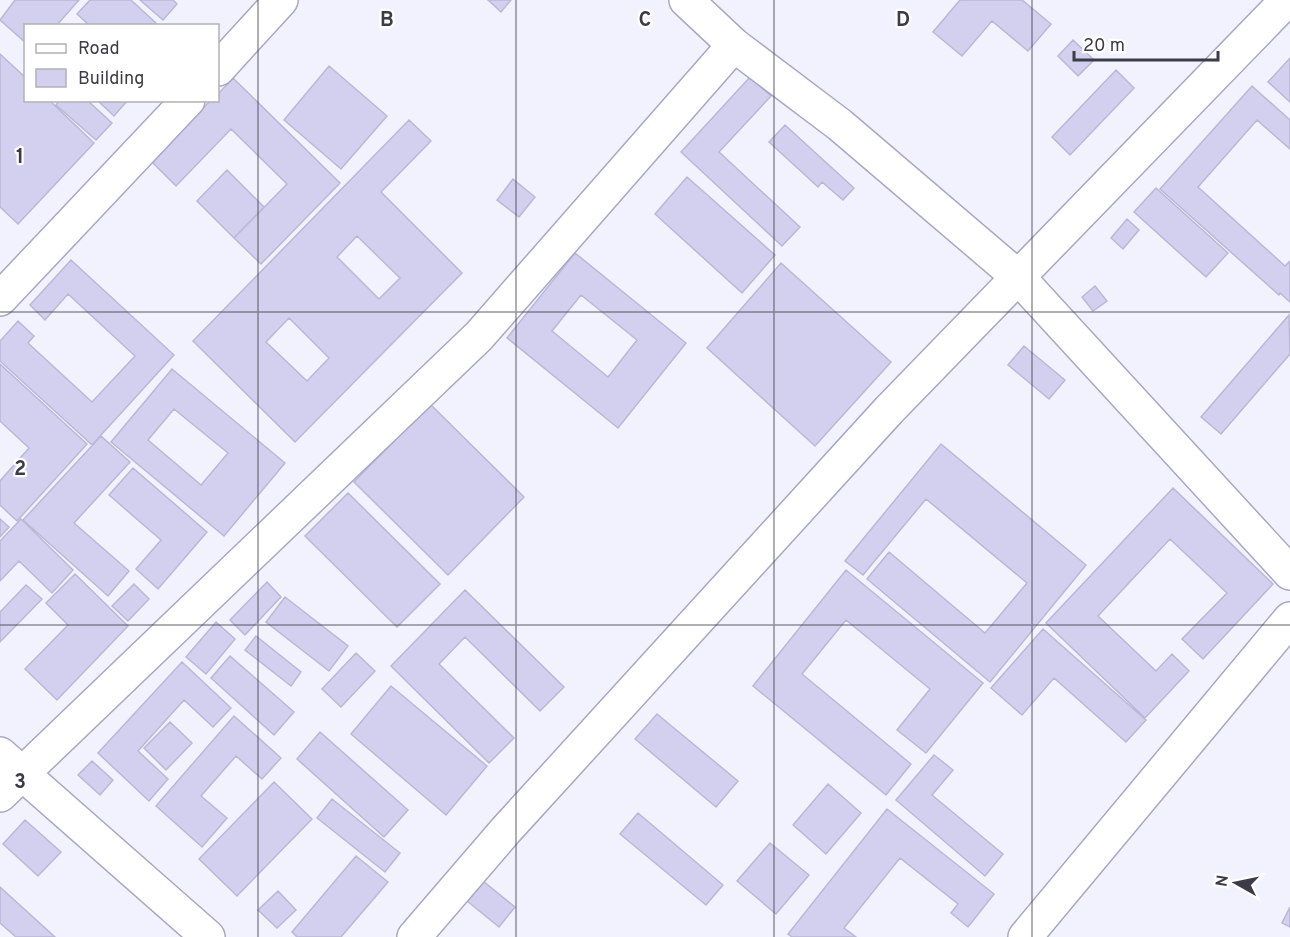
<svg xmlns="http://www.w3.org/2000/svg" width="1290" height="937" viewBox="0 0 1290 937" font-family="Overpass,sans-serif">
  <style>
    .building { fill: #d2cfef; stroke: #bab8d6; stroke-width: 1.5; fill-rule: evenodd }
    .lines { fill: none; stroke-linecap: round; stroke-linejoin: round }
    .street-casing { stroke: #a9a7c6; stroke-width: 36 }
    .street { stroke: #fff; stroke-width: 33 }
    .grid { fill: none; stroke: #3c3b47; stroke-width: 1.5; stroke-opacity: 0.55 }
    .grid-label { font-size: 20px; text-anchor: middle; font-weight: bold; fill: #3c3b47; stroke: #fff; stroke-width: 4.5; stroke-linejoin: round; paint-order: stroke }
  </style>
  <rect width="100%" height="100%" fill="#f2f2ff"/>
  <path class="building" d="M15 0H79L56 26H26V43L0 20Z
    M90 0H131L156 23 154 26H90L77 14Z
    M140 0H173L177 4 163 20Z
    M488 0H511L501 12Z
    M960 0H1022L1051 24 1028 51 992 21 962 56 933 32Z
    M1073 40 1094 60 1078 76 1058 56Z
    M0 54 26 78V100H49L94 143 18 224 0 207Z
    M1290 58V102L1268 82Z
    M329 66 387 116 341 169 284 120Z
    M1116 70 1134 88 1070 155 1052 137Z
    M750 77 771 96 719 152 800 227 782 246 681 152Z
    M233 78 340 183 261 264 234 238 287 184 231 129 176 186 151 161 211 100H218V94Z
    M1252 86 1290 120V149L1257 120 1198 187 1285 266 1290 261V302L1280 293 1279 295 1160 189Z
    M60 100H87L112 123 96 140 56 105Z
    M97 100H128L114 116Z
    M409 120 431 141 381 192 462 273 295 442 193 341ZM357 236 400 278 379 299 337 257ZM289 318 329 358 307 381 266 342Z
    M785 125 854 188 843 200 822 182 818 187 769 142Z
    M227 170 264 207 234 238 197 201Z
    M687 177 775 255 742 293 655 214Z
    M513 179 535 197 519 217 497 200Z
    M1156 188 1228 253 1206 277 1134 212Z
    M1127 219 1139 230 1123 249 1111 238Z
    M575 253 686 343 618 428 507 338ZM581 295 637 340 608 377 552 331Z
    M71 260 174 355 92 445 0 361V341L18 321 34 336 28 343 92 402 135 356 68 294 45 320 30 305Z
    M781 263 891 362 815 446 707 348Z
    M1095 286 1107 301 1093 311 1082 297Z
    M1289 315 1290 354 1221 434 1201 417Z
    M1024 346 1065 380 1049 399 1008 365Z
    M0 364 87 444 17 521 0 505V481L29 448 0 421Z
    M172 369 285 463 224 536 111 442ZM174 409 228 453 201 485 148 440Z
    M430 404 524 497 448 575 354 482Z
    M101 436 130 462 74 523 129 571 108 596 23 520Z
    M941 444 1086 565 990 682 867 579 889 552 985 633 1027 583 926 499 863 575 845 561Z
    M133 468 207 532 158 589 136 569 161 540 109 495Z
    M1173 488 1273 584 1203 659 1182 639 1227 593 1170 539 1098 616 1156 671 1172 654 1189 671 1145 718 1046 623Z
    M348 493 440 584 397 627 305 536Z
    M0 519 9 527 0 537Z
    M21 519 73 570 52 593 19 561 0 581V541Z
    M846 570 983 683 926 753 897 730 930 689 846 620 802 674 911 764 886 795 753 686Z
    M75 574 128 626 57 700 25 669 68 625 46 603Z
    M267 582 281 597 245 635 230 620Z
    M134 584 149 599 128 621 112 606Z
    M26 585 42 599 0 642V612Z
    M465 590 564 687 540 711 465 637 439 664 514 738 489 763 391 666Z
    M285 597 348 646 329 671 266 622Z
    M216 622 235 639 206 674 186 657Z
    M1043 629 1146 720 1126 742 1054 678 1022 715 991 688Z
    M256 636 301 672 291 686 245 650Z
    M356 653 375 671 341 707 322 689Z
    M230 656 294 712 274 735 211 678Z
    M182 662 231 708 213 727 184 700 138 751 168 779 149 801 98 753Z
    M391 686 487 766 446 815 351 734Z
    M657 714 738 781 716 807 635 739Z
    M234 716 281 758 262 779 236 756 201 796 227 818 202 847 156 806Z
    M170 722 192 743 166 770 144 748Z
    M320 732 408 810 384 837 297 759Z
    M934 755 953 770 932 795 1003 854 985 876 896 800Z
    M92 761 113 780 100 795 78 775Z
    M274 782 312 819 237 896 199 859Z
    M828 784 861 813 826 854 793 825Z
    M332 799 400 853 385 872 317 818Z
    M887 809 994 894 968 927 951 913 958 904 900 858 844 928 856 937H792L788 934Z
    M638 813 723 885 706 905 620 834Z
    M25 820 61 852 38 876 3 844Z
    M770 843 809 875 776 914 737 881Z
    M356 856 388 882 341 937H297L292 932Z
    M483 881 515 907 499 927 467 901Z
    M0 887 55 937H16L0 923Z
    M278 891 296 910 277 928 258 910Z
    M1290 907V927L1282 923Z"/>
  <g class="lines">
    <defs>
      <path id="street" d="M686 0 734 45 840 125 1017 276 1290 573
        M218 69 281 0
        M0 299 188 100
        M0 754 208 937
        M0 795 479 336 734 45
        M414 937 506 830 889 410 1287 0
        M1025 937 1290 619"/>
    </defs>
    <use href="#street" class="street-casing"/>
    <use href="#street" class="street"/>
  </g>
  <path class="grid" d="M258 0V937M516 0V937M774 0V937M1032 0V937M0 312H1290M0 625H1290"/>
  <g class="grid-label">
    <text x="387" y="26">B</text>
    <text x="645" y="26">C</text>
    <text x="903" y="26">D</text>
    <text x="20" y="163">1</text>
    <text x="20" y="475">2</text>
    <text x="20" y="788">3</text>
  </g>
  <rect x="24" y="24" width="195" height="78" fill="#ffffff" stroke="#b1b1b5" stroke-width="1.5"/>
  <rect x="36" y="44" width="30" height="9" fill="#ffffff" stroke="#b1b1b5" stroke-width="1.5"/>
  <text x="78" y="54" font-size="18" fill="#3c3b47">Road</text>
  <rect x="36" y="69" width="30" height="18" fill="#d2cfef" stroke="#b1b1b5" stroke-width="1.5"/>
  <text x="78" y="84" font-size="18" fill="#3c3b47">Building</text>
  <g transform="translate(1236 883) rotate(279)" stroke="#ffffff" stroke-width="4.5" paint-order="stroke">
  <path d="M0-4.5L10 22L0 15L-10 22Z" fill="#3c3b47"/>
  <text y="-9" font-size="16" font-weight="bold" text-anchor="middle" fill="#3c3b47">N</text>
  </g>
  <path d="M1074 51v9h144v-9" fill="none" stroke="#3c3b47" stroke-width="3"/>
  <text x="1083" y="51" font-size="18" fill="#3c3b47" stroke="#ffffff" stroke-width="4.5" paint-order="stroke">20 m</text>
</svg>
